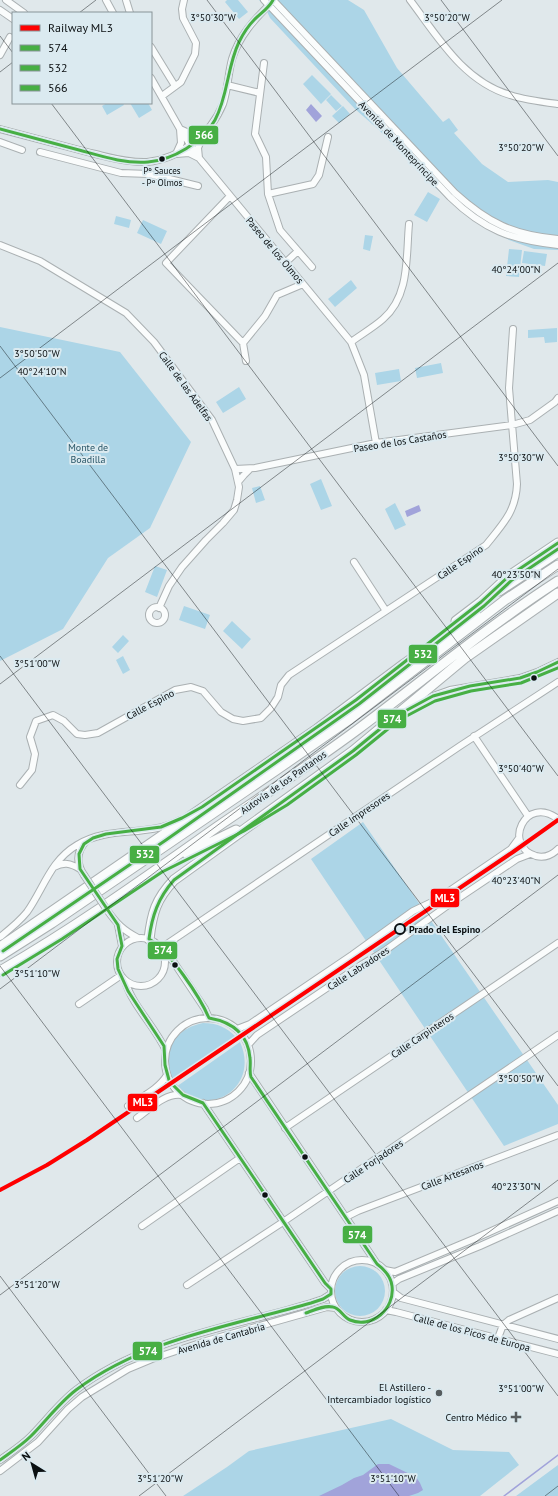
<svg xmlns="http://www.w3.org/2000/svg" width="558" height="1496" viewBox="0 0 558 1496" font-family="'PT Sans',sans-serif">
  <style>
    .green { fill: #acd5e7 }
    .water { fill: #a1a3da }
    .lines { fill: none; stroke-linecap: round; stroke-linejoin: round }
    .stream { stroke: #a1a3da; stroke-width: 1.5 }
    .minor-casing { stroke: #aab0b2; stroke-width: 8 }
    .highway-casing { stroke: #aab0b2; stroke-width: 11 }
    .minor { stroke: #fafcfc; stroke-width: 6 }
    .highway { stroke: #fafcfc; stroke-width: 9 }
    .minor-bridge-casing { stroke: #aab0b2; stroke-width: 8; stroke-linecap: butt }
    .minor-bridge { stroke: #fafcfc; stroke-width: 6 }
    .bus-1-casing { stroke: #dbeaf0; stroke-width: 6 }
    .bus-2-casing { stroke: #dbeaf0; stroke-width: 6 }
    .bus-3-casing { stroke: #dbeaf0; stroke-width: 6 }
    .bus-1 { stroke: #47af44; stroke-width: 3 }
    .bus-2 { stroke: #47af44; stroke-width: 3 }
    .bus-3 { stroke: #47af44; stroke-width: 3 }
    .rail-1-casing { stroke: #dbeaf0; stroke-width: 7 }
    .rail-1 { stroke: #f00; stroke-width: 4 }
    .ticks { fill: none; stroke: #0b1012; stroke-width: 1; stroke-opacity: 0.45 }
    .bus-dot { fill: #0b1012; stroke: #dbeaf0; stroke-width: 1.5 }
    .stop-dot { fill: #dbeaf0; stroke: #0b1012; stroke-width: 2 }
    .poi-dot { fill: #565c5e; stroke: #dbeaf0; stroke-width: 1.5 }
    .labels { text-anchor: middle; stroke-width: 4; stroke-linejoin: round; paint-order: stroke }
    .bus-label { font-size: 9px; fill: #0b1012; stroke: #dbeaf0 }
    .street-label { font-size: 10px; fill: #0b1012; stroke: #dbeaf0 }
    .park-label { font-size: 10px; fill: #285566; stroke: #dbeaf0 }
    .stop-label { font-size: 10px; font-weight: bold; fill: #0b1012; stroke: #dbeaf0; text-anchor: start }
    .poi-label { font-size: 10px; fill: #0b1012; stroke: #dbeaf0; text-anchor: end }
    .ticks-label { font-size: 10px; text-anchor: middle; fill: #0b1012; stroke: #dbeaf0; stroke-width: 4; stroke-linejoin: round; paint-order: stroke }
    .line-badge { stroke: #dbeaf0; stroke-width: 1.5 }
    .badge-label { font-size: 11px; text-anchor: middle; font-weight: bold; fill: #fff }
  </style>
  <rect width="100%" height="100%" fill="#e0e8eb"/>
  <path class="green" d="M227 0H238L248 12 239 19 225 2Z
    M259 0H348L364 10 397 68 443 122 449 118 458 130 454 133 482 164 508 182 548 180 558 182V250L534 249 509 240 473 220 432 185 379 130 355 109 270 18 264 5Z
    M312 75 331 94 321 104 303 84Z
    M331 95 342 106 336 111 326 100Z
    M107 103H123L124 105 107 115 102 106Z
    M130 103H148L152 110 139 118Z
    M343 106 350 114 339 123 332 116Z
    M428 192 440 199 427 222 414 215Z
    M116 216 131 220 129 228 114 224Z
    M143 220 167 231 161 244 137 233Z
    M365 235 373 236 370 251 363 249Z
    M509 249 522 250 519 277 506 276Z
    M524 251 547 254 545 266 522 263Z
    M351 280 357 288 335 307 328 299Z
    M0 327 120 352 191 442 150 528 108 558 63 629 0 661Z
    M557 328V342L545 343 544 337 528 338V330Z
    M441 363 443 373 417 378 415 368Z
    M399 369 401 381 377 385 375 373Z
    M239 387 246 399 223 413 216 402Z
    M321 479 332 506 321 510 310 484Z
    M260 486 265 500 256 503 252 488Z
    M395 503 406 525 395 530 385 509Z
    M155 566 167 570 157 597 145 592Z
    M184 606 210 615 205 629 179 620Z
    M232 621 251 639 242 649 223 631Z
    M123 635 129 641 118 653 112 647Z
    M123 656 130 670 123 674 116 660Z
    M363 822 558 1105V1124L504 1146 311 859Z
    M203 1023C217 1023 226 1027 236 1037L172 1080C162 1052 173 1029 203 1023Z
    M240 1042C260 1086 211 1120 176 1087Z
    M335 1291a25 25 0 1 1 50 0a25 25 0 1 1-50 0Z
    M391 1419 453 1450 509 1452 519 1465 480 1496H183L227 1467 249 1451Z
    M558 1465V1496H516Z"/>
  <path class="water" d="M311 104 322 116 316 122 306 110Z
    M419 505 421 511 407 517 405 511Z
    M378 1464H389L416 1477 420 1483 423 1490 418 1493 409 1496H319L342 1485 354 1478 363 1475Z"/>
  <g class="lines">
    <path class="stream" d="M504 1496 558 1455"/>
    <defs>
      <path id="minor" d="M6 0 24 13
        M106 0 113 13
        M126 0 130 13
        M264 0 450 197C484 230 511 240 558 245
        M273 0 455 193C488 223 513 235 558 239
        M410 0C438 37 463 81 510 95 525 100 542 102 558 104
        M0 10 13 19
        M151 47 175 86
        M0 55 10 37
        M264 63 255 134 266 157 268 194 280 230 312 267
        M151 78 180 129 199 158 351 342 364 375 376 443
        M227 85 260 93
        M162 96 181 82 195 54 196 43 183 18 182 9 184 0
        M0 129C30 137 60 145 91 153 109 157 128 163 147 162 180 159 211 134 223 104 228 89 228 74 232 59 239 36 254 20 271 3
        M180 129 191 134 204 133 198 148 199 158 189 153 176 154 181 143Z
        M0 142 22 150
        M40 152 121 173 149 174 198 186
        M268 194 313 184 319 175 328 137
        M230 196 166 263 243 343
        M0 245 40 261 126 313 154 342 212 420 235 469 239 487 237 500 234 510 223 523 206 540 182 567 169 586 159 608
        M285 263 298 251
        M351 342C362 334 374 327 383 319 410 296 406 256 409 224
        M246 361 243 343 265 316 277 295 303 284
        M235 469 255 468 376 443 512 425 530 420 555 402 558 398
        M238 482 244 475 250 469
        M354 562 386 611
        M149 615a8 8 0 1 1 16 0a8 8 0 1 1-16 0Z
        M406 711 433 696 450 690 520 678 537 672 558 662
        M474 736 528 816
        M20 785 32 770 35 754 30 737 36 721 53 715 64 721 77 734 85 735 98 733 175 690 191 687 203 691 221 712 233 719 243 721 261 718 271 708 278 697 281 685 289 675 486 545C503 524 516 511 517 484L509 388 513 329
        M558 819C525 794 502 846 536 856 544 858 552 855 558 849
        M54 867C64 862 70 863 80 869
        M84 875C76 863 76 852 86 841
        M107 910C117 924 123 930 138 938
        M118 925 122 946
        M0 937C10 929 19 922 27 912 44 888 50 861 77 845 110 825 146 838 180 820
        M117 962a24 24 0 1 1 48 0a24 24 0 1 1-48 0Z
        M161 948 460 746 558 682
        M164 953 173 961 205 1009 209 1018
        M125 981C133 1007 155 1026 166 1051
        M79 1004 120 976
        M165 1061a43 43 0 1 1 86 0a43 43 0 1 1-86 0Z
        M237 1029 250 1024 352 955 413 911 436 900 511 849 519 838
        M248 1045 257 1035 361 965 383 952 444 908 517 859 530 854
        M249 1073 377 1264
        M203 1103 325 1283 331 1289
        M128 1106C141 1097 159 1089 167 1075
        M137 1118C150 1109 165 1093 181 1095
        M285 1128 558 943
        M346 1217 358 1211 558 1135
        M142 1226 240 1158
        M331 1291a31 31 0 1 1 62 0a31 31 0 1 1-62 0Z
        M385 1270 395 1272 476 1238 558 1201
        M392 1284 399 1279 480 1246 558 1211
        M187 1285 283 1222 558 1035
        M393 1292 401 1298 558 1339
        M386 1310 396 1312 558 1354
        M498 1338 503 1325 509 1320 558 1298
        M0 1460C10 1453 22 1445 31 1436 46 1421 59 1403 76 1390 142 1339 233 1327 311 1303L323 1299 331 1294
        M0 1471 38 1442 68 1409 82 1397 128 1369 152 1359 206 1341 327 1307 336 1308"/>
      <path id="highway" d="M499 591 558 552
        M456 621 481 602 509 576 558 543
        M187 854 236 830
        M149 939C152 913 156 899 174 880L353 751 465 658 558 593
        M0 947 317 729 404 664 457 627 476 615
        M0 956 52 923 275 771 350 719 505 600 558 565
        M0 971C75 928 146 877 217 827 264 795 311 764 357 730 424 680 488 626 558 581"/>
    </defs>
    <use href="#minor" class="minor-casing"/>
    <use href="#highway" class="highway-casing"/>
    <use href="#minor" class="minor"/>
    <use href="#highway" class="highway"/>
    <defs>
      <path id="minor-bridge" d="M84 875 107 910"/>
    </defs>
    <use href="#minor-bridge" class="minor-bridge-casing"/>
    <use href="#minor-bridge" class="minor-bridge"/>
    <defs>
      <path id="bus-1" d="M306 1313C314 1310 324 1305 333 1307 340 1308 343 1317 350 1320 372 1329 395 1309 392 1286 391 1277 385 1270 377 1264L251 1077C249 1071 251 1065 250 1058 248 1034 232 1022 209 1018 200 997 169 950 149 939 152 916 158 898 174 880L353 751 396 716 433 696 470 686 520 678 537 672 558 662
        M0 1460C11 1452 22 1445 31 1436 46 1421 59 1403 76 1390 144 1339 231 1326 311 1303L323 1299 331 1294V1289L325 1283 203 1103 183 1095 173 1085 169 1080 165 1065 164 1046 128 991 118 969 117 959 122 946 118 925 80 869 79 854 84 844 93 838 106 834 161 827 182 818 202 807 356 700 481 602 509 576 558 543"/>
      <path id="bus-2" d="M3 951 166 840 359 704 484 606 512 580 558 549
        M3 975 62 939 162 872 244 831 287 805 356 755 399 720 435 701 471 691 521 683 558 668"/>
      <path id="bus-3" d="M0 129C26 136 53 143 79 150 101 156 125 164 148 162 173 160 203 142 215 120 228 96 227 67 239 42 243 34 248 26 254 20 261 13 269 8 273 0"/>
    </defs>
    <use href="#bus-1" class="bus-1-casing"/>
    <use href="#bus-2" class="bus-2-casing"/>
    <use href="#bus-3" class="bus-3-casing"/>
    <use href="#bus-1" class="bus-1"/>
    <use href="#bus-2" class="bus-2"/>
    <use href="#bus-3" class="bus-3"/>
    <defs>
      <path id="rail-1" d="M0 1190 47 1165 87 1140 513 852 558 820"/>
    </defs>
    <use href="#rail-1" class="rail-1-casing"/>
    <use href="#rail-1" class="rail-1"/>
  </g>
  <path class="ticks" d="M207 0 558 466M441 0 558 156M79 13 96 0M0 36 13 53M0 72 13 62M51 103 558 776M0 346 558 1086M0 378 502 0M0 656 558 1396M0 684 558 263M0 966 399 1496M0 989 558 569M0 1276 166 1496M0 1295 558 875M139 1496 558 1180M545 1496 558 1486"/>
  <g class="bus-dot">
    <circle cx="162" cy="159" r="3.5"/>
    <circle cx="534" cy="678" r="3.5"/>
    <circle cx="175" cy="965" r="3.5"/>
    <circle cx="305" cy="1157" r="3.5"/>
    <circle cx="265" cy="1195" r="3.5"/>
  </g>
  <circle class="stop-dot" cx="400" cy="929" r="5"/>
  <g class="poi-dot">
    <circle cx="439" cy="1393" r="4"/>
    <path d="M514 1411h4v4h4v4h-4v4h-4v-4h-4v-4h4z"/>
  </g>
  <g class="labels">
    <g class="bus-label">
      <text x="162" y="174">Pº Sauces<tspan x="162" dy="12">- Pº Olmos</tspan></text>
    </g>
    <g class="street-label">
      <text transform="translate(399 143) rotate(47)" y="4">Avenida de Montepríncipe</text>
      <text transform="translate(275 250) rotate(50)" y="4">Paseo de los Olmos</text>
      <text transform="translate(186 386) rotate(54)" y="4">Calle de las Adelfas</text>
      <text transform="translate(400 441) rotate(-9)" y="4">Paseo de los Castaños</text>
      <text transform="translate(460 562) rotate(-34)" y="4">Calle Espino</text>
      <text transform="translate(150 704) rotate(-28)" y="4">Calle Espino</text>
      <text transform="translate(283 782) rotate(-35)" y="4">Autovía de los Pantanos</text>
      <text transform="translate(359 814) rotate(-34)" y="4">Calle Impresores</text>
      <text transform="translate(358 968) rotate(-33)" y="4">Calle Labradores</text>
      <text transform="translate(422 1035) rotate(-34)" y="4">Calle Carpinteros</text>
      <text transform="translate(373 1161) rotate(-34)" y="4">Calle Forjadores</text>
      <text transform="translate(452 1175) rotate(-21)" y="4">Calle Artesanos</text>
      <text transform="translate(472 1332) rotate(15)" y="4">Calle de los Picos de Europa</text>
      <text transform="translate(221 1338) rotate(-16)" y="4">Avenida de Cantabria</text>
    </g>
    <g class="park-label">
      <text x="88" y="451">Monte de<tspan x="88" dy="12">Boadilla</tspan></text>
    </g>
    <g class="stop-label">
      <text x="409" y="933">Prado del Espino</text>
    </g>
    <g class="poi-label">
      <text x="431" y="1391">El Astillero -<tspan x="431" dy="12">Intercambiador logístico</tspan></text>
      <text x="507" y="1421">Centro Médico</text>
    </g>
  </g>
  <g class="ticks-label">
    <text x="213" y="21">3°50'30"W</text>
    <text x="447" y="21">3°50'20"W</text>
    <text x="521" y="151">3°50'20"W</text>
    <text x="516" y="273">40°24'00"N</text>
    <text x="37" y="357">3°50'50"W</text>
    <text x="42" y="375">40°24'10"N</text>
    <text x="521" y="461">3°50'30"W</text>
    <text x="516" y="578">40°23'50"N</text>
    <text x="37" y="667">3°51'00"W</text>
    <text x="521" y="772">3°50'40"W</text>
    <text x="516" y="884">40°23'40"N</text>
    <text x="37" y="977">3°51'10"W</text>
    <text x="521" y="1082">3°50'50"W</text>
    <text x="516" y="1190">40°23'30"N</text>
    <text x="37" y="1288">3°51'20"W</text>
    <text x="521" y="1392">3°51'00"W</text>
    <text x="160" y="1482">3°51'20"W</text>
    <text x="393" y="1482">3°51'10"W</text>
  </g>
  <g class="line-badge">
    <rect x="188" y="125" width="31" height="20" rx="4" fill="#47af44"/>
    <rect x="408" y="644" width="30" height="20" rx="4" fill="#47af44"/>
    <rect x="377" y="709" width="30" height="20" rx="4" fill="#47af44"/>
    <rect x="129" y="845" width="31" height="19" rx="4" fill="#47af44"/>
    <rect x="430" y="888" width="30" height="20" rx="4" fill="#f00"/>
    <rect x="147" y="941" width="31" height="19" rx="4" fill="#47af44"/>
    <rect x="127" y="1093" width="31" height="19" rx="4" fill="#f00"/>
    <rect x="342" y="1225" width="31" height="19" rx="4" fill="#47af44"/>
    <rect x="132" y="1341" width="31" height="20" rx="4" fill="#47af44"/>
  </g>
  <g class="badge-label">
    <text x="204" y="139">566</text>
    <text x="423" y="658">532</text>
    <text x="392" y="723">574</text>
    <text x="145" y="858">532</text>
    <text x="445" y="902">ML3</text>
    <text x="163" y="954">574</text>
    <text x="143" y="1106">ML3</text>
    <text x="357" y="1239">574</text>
    <text x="148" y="1355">574</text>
  </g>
  <rect x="12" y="12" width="140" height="92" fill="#dbeaf0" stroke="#889397"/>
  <rect x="20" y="25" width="20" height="6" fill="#ff0000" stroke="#889397"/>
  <text x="48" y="32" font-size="12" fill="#0b1012">Railway ML3</text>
  <rect x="20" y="45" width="20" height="6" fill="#47af44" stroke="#889397"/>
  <text x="48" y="52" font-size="12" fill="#0b1012">574</text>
  <rect x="20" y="65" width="20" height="6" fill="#47af44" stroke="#889397"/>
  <text x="48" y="72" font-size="12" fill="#0b1012">532</text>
  <rect x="20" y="85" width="20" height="6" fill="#47af44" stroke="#889397"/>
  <text x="48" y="92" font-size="12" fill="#0b1012">566</text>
  <g transform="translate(32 1464) rotate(323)" stroke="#dbeaf0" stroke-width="3" paint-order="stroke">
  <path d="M0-3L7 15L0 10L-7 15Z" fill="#0b1012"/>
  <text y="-6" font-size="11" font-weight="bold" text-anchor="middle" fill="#0b1012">N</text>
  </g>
</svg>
